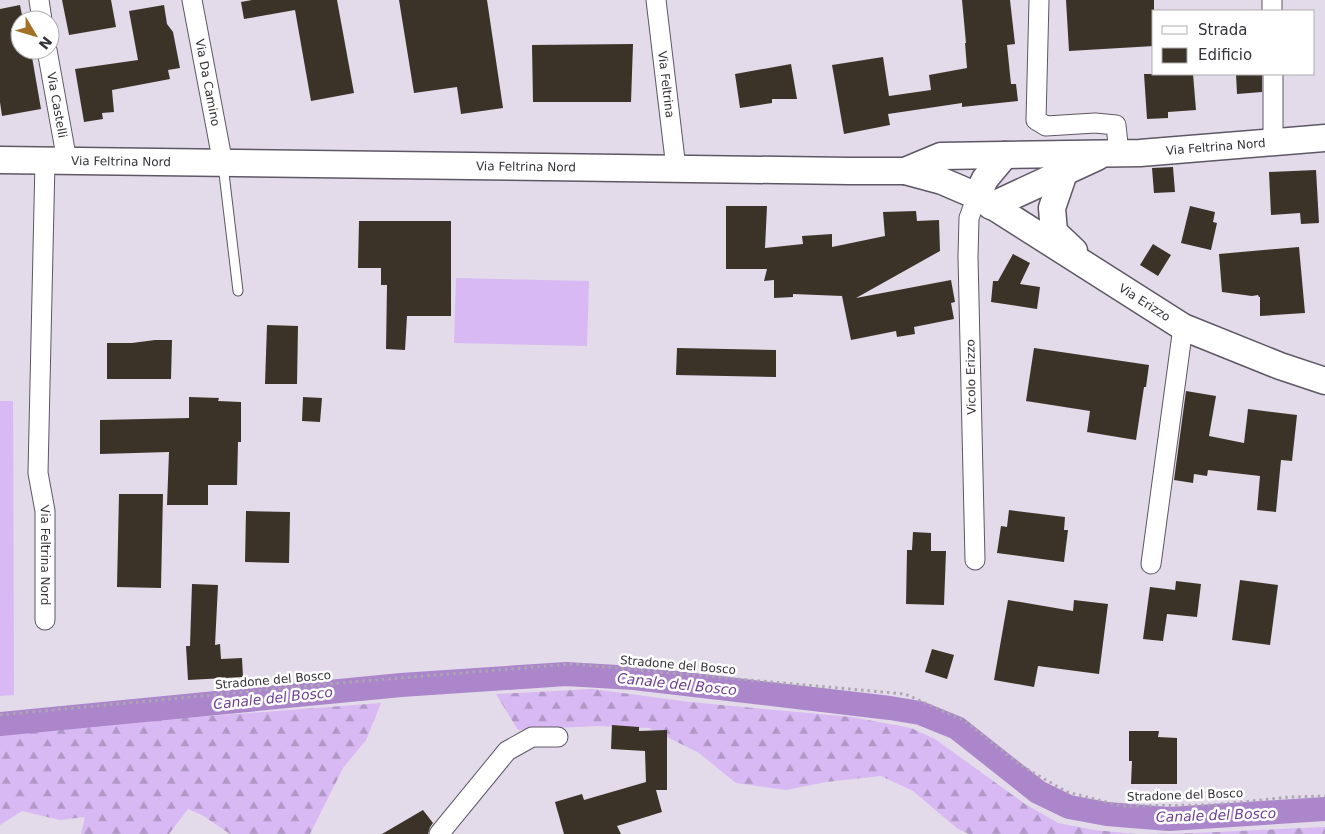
<svg xmlns="http://www.w3.org/2000/svg" width="1325" height="834" viewBox="0 0 1325 834" font-family="'DejaVu Sans',sans-serif">
  <style>
    .grass { fill: #d8b9f3 }
    .forest { fill: url(#forest-firs) }
    .lines { fill: none; stroke-linecap: round; stroke-linejoin: round }
    .canal { stroke: #ab86ca; stroke-width: 24 }
    .building { fill: #3c3328 }
    .lane-casing { stroke: #5e5765; stroke-width: 11 }
    .street-casing { stroke: #5e5765; stroke-width: 21 }
    .secondary-casing { stroke: #5e5765; stroke-width: 29 }
    .path { stroke: #ada6b3; stroke-width: 3; stroke-dasharray: 2.5 4; stroke-linecap: butt }
    .lane { stroke: #fff; stroke-width: 9 }
    .street { stroke: #fff; stroke-width: 19 }
    .secondary { stroke: #fff; stroke-width: 26 }
    .labels { text-anchor: middle; stroke-width: 5; stroke-linejoin: round; paint-order: stroke }
    .street-label { font-size: 12px; fill: #353238; stroke: #fff }
    .water-label { font-size: 14px; font-style: italic; fill: #6e3e91; stroke: #fff }
  </style>
  <defs>
    <pattern id="forest-firs" width="22" height="20" patternUnits="userSpaceOnUse" patternTransform="scale(1.25)"><rect width="22" height="20" fill="#d8b9f3"/><path d="M5 1l3.5 6h-7zM16 11l3.5 6h-7z" fill="#b097c6"/></pattern>
  </defs>
  <rect width="100%" height="100%" fill="#e3daea"/>
  <path class="grass" d="M456 278 589 281 587 346 454 343Z
    M0 401H13L14 695 0 696Z"/>
  <path class="forest" d="M592 689 690 702 851 717 911 728 935 739 1025 804 1058 823 1094 830 1136 834H969L958 829 913 791 881 776 826 782 786 790 736 783 699 753 649 728 595 726 518 730 496 694Z
    M381 703 366 740 343 768 310 834H230L202 815 188 809 169 834H81L85 817 60 820 22 811 0 825V732Z
    M1325 827V834H1142L1195 833Z"/>
  <g class="lines">
    <path class="canal" d="M0 724 401 685 566 674 634 678 890 708 920 713 957 728 1038 792 1069 807 1107 814 1169 819 1325 809"/>
  </g>
  <path class="building" d="M62 0H111L116 27 69 35Z
    M252 0H337L354 93 311 101 295 10 244 19 241 2Z
    M399 0H487L503 108 461 114 457 87 414 93Z
    M962 0H1010L1015 44 1007 45 1011 84H1016L1018 101 962 107V103L888 114 890 125 844 134 832 65 883 57 889 96 931 90 929 75 967 68 965 43H966Z
    M1066 0H1154V46L1069 51Z
    M20 5 23 20H20V50H29L30 57H32L41 109 2 116 0 102V9Z
    M164 5 167 24 173 32 180 68 168 70 170 79 112 90 114 112 102 113 103 119 84 122 75 69 138 60 129 11Z
    M633 44 631 102H533L532 45Z
    M791 64 797 99H772V103L740 108 735 74Z
    M1144 74H1193L1196 110 1168 112V118L1147 119Z
    M1236 74H1262V92L1237 94Z
    M1173 167 1175 192 1154 193 1152 168Z
    M1316 170 1319 223 1301 224 1300 213 1271 215 1269 172Z
    M726 206H767L765 248 803 244 802 236 832 234V247L885 236 883 212 916 211 917 221 939 220 940 251 856 298 951 280 955 302 951 303 954 319 914 327 915 334 897 337 896 331 851 340 842 296 793 294V297L774 298V280L764 281 767 269H726Z
    M1190 206 1215 212 1213 222 1217 223 1211 250 1181 243Z
    M359 221H451V316H407L405 350 386 349 387 285H381V268H358Z
    M1153 244 1171 255 1158 276 1140 265Z
    M1299 247 1305 313 1260 316V297H1259L1258 295 1252 296 1222 292 1219 254Z
    M1013 254 1030 263 1020 284 1040 287 1037 309 991 302 993 281H998Z
    M267 325 298 326 297 384H265Z
    M155 340H172L171 379H107V343H132Z
    M677 348 776 350V377L676 375Z
    M1034 348 1149 365 1146 387H1144L1136 440 1087 432 1090 411 1026 401Z
    M1186 391 1216 396 1209 436 1244 443 1248 409 1297 415 1292 461 1281 460 1276 512 1257 510 1260 476 1208 470 1207 476 1194 474 1193 483 1174 480Z
    M189 397 219 398 218 401 241 402V442H238L237 485H208V505H167L169 452 100 454V420L189 418Z
    M303 397 322 398 320 422 302 421Z
    M119 494H163L161 588 117 587Z
    M1009 510 1065 517 1064 530H1068L1064 562 997 553 1001 526 1007 527Z
    M246 511 290 512 289 563 245 562Z
    M913 532 931 533V551H946L944 605 906 604 907 550H912Z
    M1240 580 1278 585 1270 645 1232 640Z
    M1176 581 1201 584 1197 617 1167 614 1163 641 1143 639 1150 587 1175 590Z
    M192 584 218 585 215 645 220 644 221 659 242 658 243 677 188 680 186 646H190Z
    M1008 600 1073 611 1074 600 1108 604 1099 674 1038 666 1034 687 994 680Z
    M932 649 954 655 947 679 925 672Z
    M612 725 639 727V731L667 730V790H656L662 812 617 826 621 834H564L555 802 582 794 584 800 646 782 645 751 611 749Z
    M1129 731H1159L1158 737 1177 738V784H1131L1132 761H1129Z
    M423 810 433 823 430 827 428 834H382Z"/>
  <g class="lines">
    <defs>
      <path id="lane" d="M223 165 238 291"/>
      <g id="street">
        <path d="M39 0 42 20"/>
        <path id="s1" d="M192 0 223 164"/>
        <path id="s2" d="M656 0 676 168"/>
        <path d="M1039 0 1036 120 1046 126 1095 123 1116 125 1119 154"/>
        <path d="M1272 0V11"/>
        <path id="s3" d="M47 50 67 161"/>
        <path d="M1273 74V142"/>
        <path id="s4" d="M45 161 38 473 45 511V620"/>
        <path d="M975 560 968 257 969 218 977 196"/>
        <path d="M1151 564 1183 327"/>
        <path d="M439 834 507 751 532 737H558"/>
      </g>
      <g id="secondary">
        <path id="s5" d="M0 160 850 171H905L941 156 1140 153 1325 138"/>
        <path id="s6" d="M905 171 942 181 977 196 1183 327 1280 366 1325 381"/>
        <path d="M1064 173 1052 208 1054 232 1074 251"/>
        <path d="M977 196 985 179 1005 155"/>
        <path d="M991 206 1097 157"/>
      </g>
    </defs>
    <use href="#lane" class="lane-casing"/>
    <use href="#street" class="street-casing"/>
    <use href="#secondary" class="secondary-casing"/>
    <path class="path" d="M0 715 351 682 572 664 905 694 965 721 1020 765 1067 792 1122 806 1212 805 1290 797 1325 796"/>
    <use href="#lane" class="lane"/>
    <use href="#street" class="street"/>
    <use href="#secondary" class="secondary"/>
  </g>
  <g class="labels">
    <g class="street-label">
      <text dy="4" stroke="none"><textPath href="#s1" startOffset="84">Via Da Camino</textPath></text>
      <text dy="4" stroke="none"><textPath href="#s2" startOffset="85">Via Feltrina</textPath></text>
      <text dy="4" stroke="none"><textPath href="#s3" startOffset="56">Via Castelli</textPath></text>
      <text dy="4" stroke="none"><textPath href="#s5" startOffset="1219">Via Feltrina Nord</textPath></text>
      <text dy="4" stroke="none"><textPath href="#s5" startOffset="121">Via Feltrina Nord</textPath></text>
      <text dy="4" stroke="none"><textPath href="#s5" startOffset="526">Via Feltrina Nord</textPath></text>
      <text dy="4" stroke="none"><textPath href="#s6" startOffset="275">Via Erizzo</textPath></text>
      <text transform="translate(971 377) rotate(-91)" y="4">Vicolo Erizzo</text>
      <text dy="4" stroke="none"><textPath href="#s4" startOffset="395">Via Feltrina Nord</textPath></text>
      <text transform="translate(678 665) rotate(5)" y="4">Stradone del Bosco</text>
      <text transform="translate(273 680) rotate(-5)" y="4">Stradone del Bosco</text>
      <text transform="translate(1185 795) rotate(-2)" y="4">Stradone del Bosco</text>
    </g>
    <g class="water-label">
      <text transform="translate(677 684) rotate(6)" y="5">Canale del Bosco</text>
      <text transform="translate(273 698) rotate(-6)" y="5">Canale del Bosco</text>
      <text transform="translate(1216 815) rotate(-2)" y="5">Canale del Bosco</text>
    </g>
  </g>
  <rect x="1152" y="10" width="162" height="65" fill="#ffffff" stroke="#aeadaf"/>
  <rect x="1162" y="26" width="25" height="8" fill="#ffffff" stroke="#aeadaf"/>
  <text x="1198" y="35" font-size="15" fill="#353238">Strada</text>
  <rect x="1162" y="48" width="25" height="15" fill="#3c3328" stroke="#aeadaf"/>
  <text x="1198" y="60" font-size="15" fill="#353238">Edificio</text>
  <g transform="translate(35 35) rotate(128)"><circle r="24" fill="#ffffff" stroke="#aeadaf"/>
  <path d="M0-4L9 19L0 12L-9 19Z" fill="#a27026"/>
  <text y="-8" font-size="14" font-weight="bold" text-anchor="middle" fill="#353238">N</text>
  </g>
</svg>
